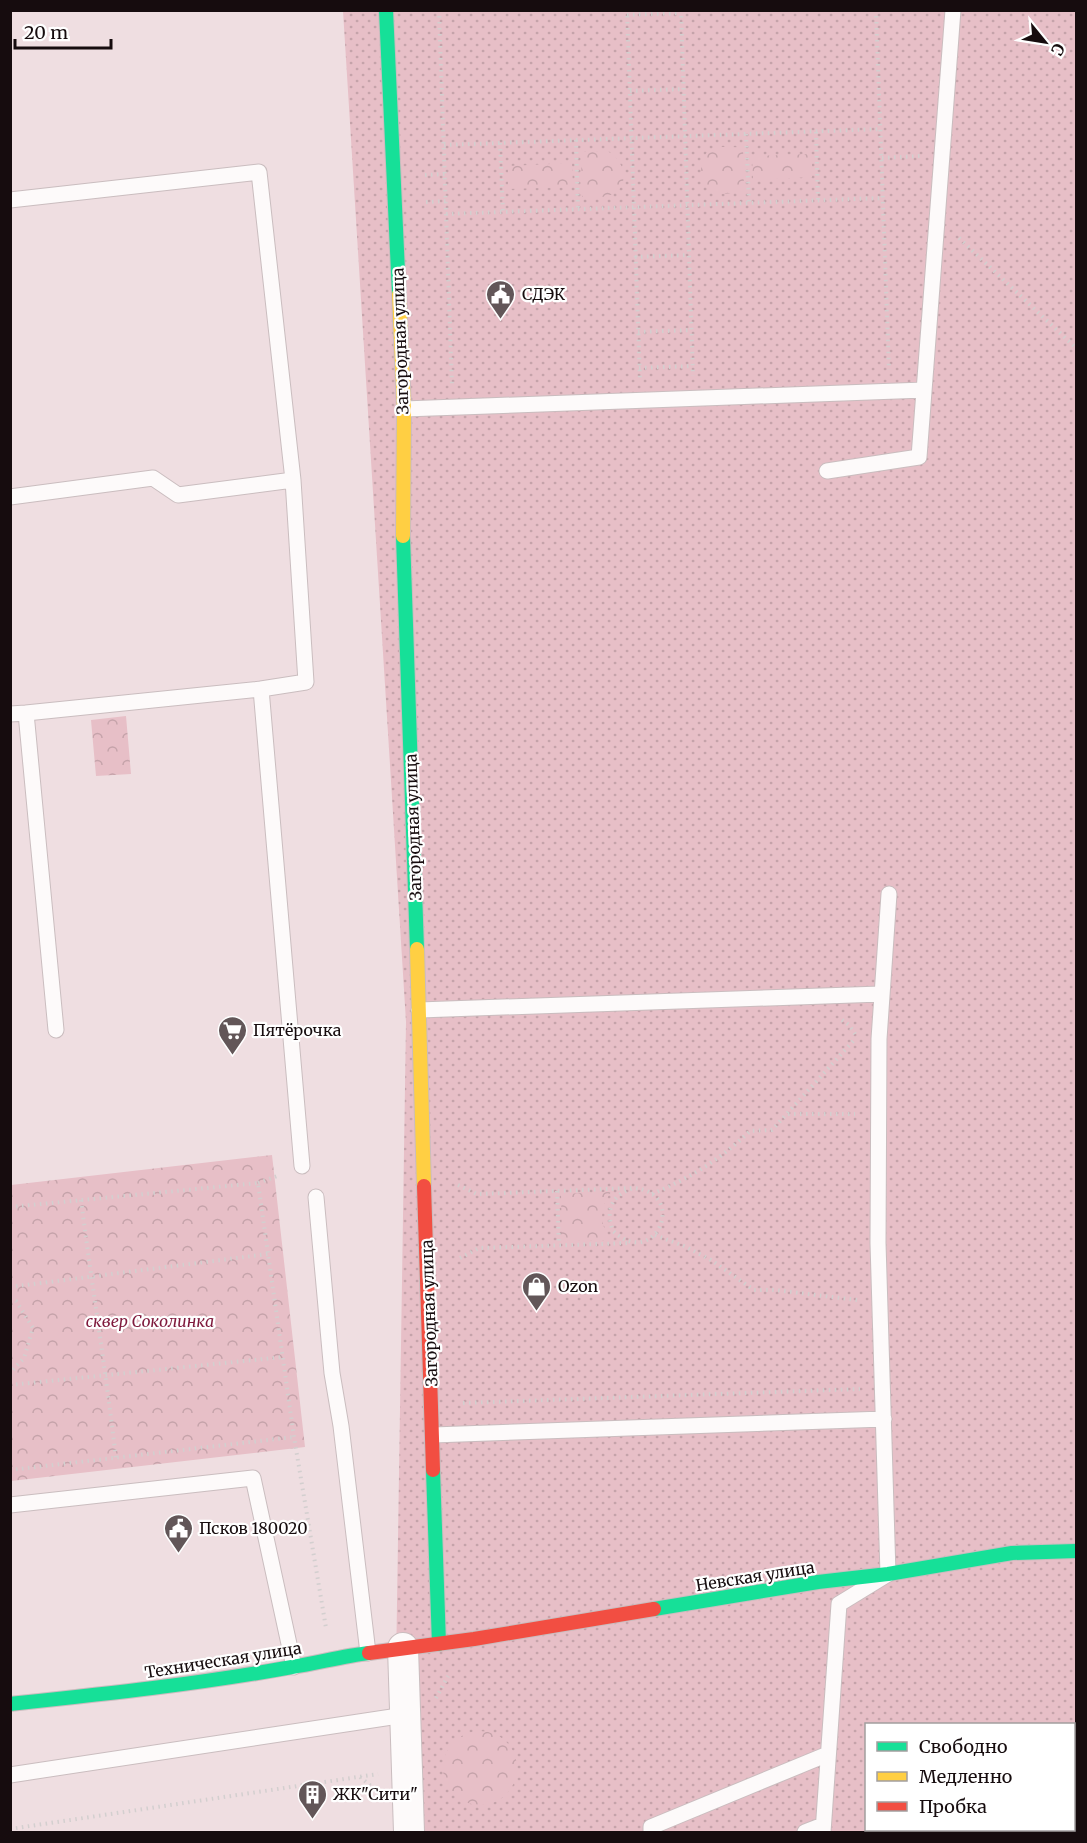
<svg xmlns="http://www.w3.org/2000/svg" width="1087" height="1843" viewBox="0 0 1087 1843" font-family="Merriweather,serif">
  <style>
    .grass { fill: url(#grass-dots); fill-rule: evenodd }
    .park { fill: url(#park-crowns) }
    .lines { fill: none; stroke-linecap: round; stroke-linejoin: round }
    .lane-casing { stroke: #cabdbf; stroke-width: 17 }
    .street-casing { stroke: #cabdbf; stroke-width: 32 }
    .fast-casing { stroke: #cabdbf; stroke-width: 16 }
    .slow-casing { stroke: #cabdbf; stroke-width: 16 }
    .jam-casing { stroke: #cabdbf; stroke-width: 16 }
    .path { stroke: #d3cfcf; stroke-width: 4; stroke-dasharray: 1.5 4.5; stroke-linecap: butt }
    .lane { stroke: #fdfafa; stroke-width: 15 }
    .street { stroke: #fdfafa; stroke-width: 30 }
    .fast { stroke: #16e098; stroke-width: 14 }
    .slow { stroke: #ffcf43; stroke-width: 14 }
    .jam { stroke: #f24e42; stroke-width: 14 }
    .labels { text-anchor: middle; stroke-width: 4.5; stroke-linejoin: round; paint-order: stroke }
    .poi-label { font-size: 16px; fill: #160c0e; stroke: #fff; text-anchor: start }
    .street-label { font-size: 16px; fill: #160c0e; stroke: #fff }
    .park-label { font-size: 16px; font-style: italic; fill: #7f1a3d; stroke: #fff }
  </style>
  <defs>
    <pattern id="grass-dots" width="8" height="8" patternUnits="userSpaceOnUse" patternTransform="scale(1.5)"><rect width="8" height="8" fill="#e7bfc7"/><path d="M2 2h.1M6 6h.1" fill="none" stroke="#c5a3aa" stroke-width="1.8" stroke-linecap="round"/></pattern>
    <pattern id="park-crowns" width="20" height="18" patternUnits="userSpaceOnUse" patternTransform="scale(1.5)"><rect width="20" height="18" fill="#e7bfc7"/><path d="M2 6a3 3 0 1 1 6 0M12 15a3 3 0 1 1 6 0" fill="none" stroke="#c5a3aa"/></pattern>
  </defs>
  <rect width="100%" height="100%" fill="#efdee1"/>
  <path class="grass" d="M343 11H1076V1832H399L396 1668 406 1022ZM866 1724H1074V1830H866Z"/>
  <path class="park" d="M743 147 744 192C736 192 724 195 716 193 697 189 696 154 714 148 722 146 734 148 743 147Z
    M607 151C626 160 632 190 607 196 600 198 590 197 582 197L581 152Z
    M812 154V177L753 180 752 156Z
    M572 163 573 187 508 189V166Z
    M126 716 131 774 96 776 91 720Z
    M272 1155 305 1447 11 1481V1185Z
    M611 1192C600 1207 598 1225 612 1240L562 1241 561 1194Z
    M443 1768a37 37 0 1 1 74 0a37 37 0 1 1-74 0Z"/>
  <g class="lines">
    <defs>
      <path id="lane" d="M10 200 259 172 293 480 178 495 153 478 10 497
        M404 409 924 390
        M827 471 919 457 953 10
        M261 689 306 682 293 480
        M26 713 261 689 302 1166
        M10 714 26 713 56 1030
        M419 1010 881 994
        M316 1197 332 1373 341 1426 368 1653
        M433 1435 884 1419
        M10 1505 253 1478 294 1667
        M10 1775 405 1715
        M651 1832V1827L828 1754
        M805 1832 823 1825
        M823 1832 839 1604 888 1574 878 1243 879 1039 889 894"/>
      <path id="street" d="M403 1648 409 1832"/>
      <path id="fast" d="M386 10 399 294
        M403 536 417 949
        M433 1470 439 1644
        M654 1609 818 1582 888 1574 1012 1553 1076 1551
        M10 1704C104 1694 199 1684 292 1667 318 1663 343 1656 369 1653"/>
      <path id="slow" d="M399 294 404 409 403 536
        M417 949 424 1186"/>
      <path id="jam" d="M424 1186 433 1470
        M369 1653 474 1639 654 1609"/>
    </defs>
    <use href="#lane" class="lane-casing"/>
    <use href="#street" class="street-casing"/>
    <use href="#fast" class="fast-casing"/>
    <use href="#slow" class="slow-casing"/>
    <use href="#jam" class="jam-casing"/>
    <path class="path" d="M439 10 452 386
      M627 10 640 379
      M681 10 693 376
      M876 10 889 370
      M627 15 681 13
      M630 91 683 89
      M816 132 818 201
      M746 134 749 203
      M576 140 578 209
      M500 143 503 212
      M444 145 881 129
      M882 158 920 156
      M425 175 445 174
      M426 202 446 201
      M446 214 883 198
      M959 238 1076 348
      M635 257 689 255
      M638 332 692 330
      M639 368 693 366
      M842 1020 849 1025 855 1034
      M788 1114H855
      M258 1183 280 1175
      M458 1185 477 1194 634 1188C689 1193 655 1271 613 1231 605 1210 612 1194 634 1188
      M557 1191 559 1245
      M652 1194C690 1178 721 1159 750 1131L772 1130 855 1039
      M81 1200C92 1286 106 1372 116 1459
      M10 1207 258 1183 294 1437 326 1628
      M655 1235 684 1246 711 1260 754 1290H775L857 1300
      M460 1258 479 1248 630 1243
      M10 1287 268 1254
      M10 1299 16 1301 33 1328 24 1358 10 1373
      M10 1385 283 1357
      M463 1403 860 1389
      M10 1470 294 1437
      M436 1698 448 1676
      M360 1777 377 1791
      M10 1829 378 1774"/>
    <use href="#lane" class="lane"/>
    <use href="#street" class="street"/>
    <use href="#fast" class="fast"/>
    <use href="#slow" class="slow"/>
    <use href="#jam" class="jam"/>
  </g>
  <defs>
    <symbol id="civic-pin" viewBox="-11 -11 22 30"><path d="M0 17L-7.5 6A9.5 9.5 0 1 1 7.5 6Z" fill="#625658" stroke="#fff"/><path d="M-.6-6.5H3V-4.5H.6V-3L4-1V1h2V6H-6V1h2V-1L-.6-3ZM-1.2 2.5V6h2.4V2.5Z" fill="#fff"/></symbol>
    <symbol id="supermarket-pin" viewBox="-11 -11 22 30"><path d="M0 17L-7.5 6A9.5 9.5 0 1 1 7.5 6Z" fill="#625658" stroke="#fff"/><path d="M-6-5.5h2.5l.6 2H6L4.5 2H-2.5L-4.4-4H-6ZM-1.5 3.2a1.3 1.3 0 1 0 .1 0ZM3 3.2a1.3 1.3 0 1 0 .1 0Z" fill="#fff"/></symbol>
    <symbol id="shop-pin" viewBox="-11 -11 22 30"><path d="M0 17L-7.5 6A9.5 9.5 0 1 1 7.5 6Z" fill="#625658" stroke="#fff"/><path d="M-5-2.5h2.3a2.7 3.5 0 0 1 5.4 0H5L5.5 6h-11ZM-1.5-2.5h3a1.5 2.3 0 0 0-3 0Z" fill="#fff"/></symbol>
    <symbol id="building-pin" viewBox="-11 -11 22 30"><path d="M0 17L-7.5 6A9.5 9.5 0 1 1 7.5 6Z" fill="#625658" stroke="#fff"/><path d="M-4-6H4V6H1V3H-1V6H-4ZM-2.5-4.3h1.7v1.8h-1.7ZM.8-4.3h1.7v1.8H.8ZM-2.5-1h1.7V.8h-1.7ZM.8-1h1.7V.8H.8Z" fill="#fff"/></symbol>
  </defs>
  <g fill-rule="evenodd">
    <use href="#civic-pin" x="484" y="278" width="33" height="45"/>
    <use href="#supermarket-pin" x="216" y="1014" width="33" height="45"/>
    <use href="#shop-pin" x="520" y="1270" width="33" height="45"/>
    <use href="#civic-pin" x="162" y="1512" width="33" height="45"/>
    <use href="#building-pin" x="296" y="1778" width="33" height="45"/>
  </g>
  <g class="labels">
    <g class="poi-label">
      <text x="522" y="300">СДЭК</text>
      <text x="253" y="1036">Пятёрочка</text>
      <text x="558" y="1292">Ozon</text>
      <text x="199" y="1534">Псков 180020</text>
      <text x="333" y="1800">ЖК"Сити"</text>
    </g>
    <g class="street-label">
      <text transform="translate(400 341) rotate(-92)" y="6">Загородная улица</text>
      <text transform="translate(413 827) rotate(-92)" y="6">Загородная улица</text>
      <text transform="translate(429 1313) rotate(-92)" y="6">Загородная улица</text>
      <text transform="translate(755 1576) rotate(-9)" y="6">Невская улица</text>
      <text transform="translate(223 1660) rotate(-9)" y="6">Техническая улица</text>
    </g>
    <g class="park-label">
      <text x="150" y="1327">сквер Соколинка</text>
    </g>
  </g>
  <rect width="1087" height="1843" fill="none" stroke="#160c0e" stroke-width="24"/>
  <rect x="865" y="1723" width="210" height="108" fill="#ffffff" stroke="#a29e9f" stroke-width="1.5"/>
  <rect x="877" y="1742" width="30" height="9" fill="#16e098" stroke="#a29e9f" stroke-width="1.5"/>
  <text x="919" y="1753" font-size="18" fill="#160c0e">Свободно</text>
  <rect x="877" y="1772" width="30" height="9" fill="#ffcf43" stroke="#a29e9f" stroke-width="1.5"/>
  <text x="919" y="1783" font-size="18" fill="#160c0e">Медленно</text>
  <rect x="877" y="1802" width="30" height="9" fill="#f24e42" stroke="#a29e9f" stroke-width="1.5"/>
  <text x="919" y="1813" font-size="18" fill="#160c0e">Пробка</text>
  <g transform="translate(1045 42) rotate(120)" stroke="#ffffff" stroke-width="4.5" paint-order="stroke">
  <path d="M0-4.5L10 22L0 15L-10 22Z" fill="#160c0e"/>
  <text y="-9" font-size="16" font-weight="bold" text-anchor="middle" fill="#160c0e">С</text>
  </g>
  <path d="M15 39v9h96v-9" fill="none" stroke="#160c0e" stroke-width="3"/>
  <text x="24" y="39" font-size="18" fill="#160c0e" stroke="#ffffff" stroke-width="4.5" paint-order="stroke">20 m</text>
</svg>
